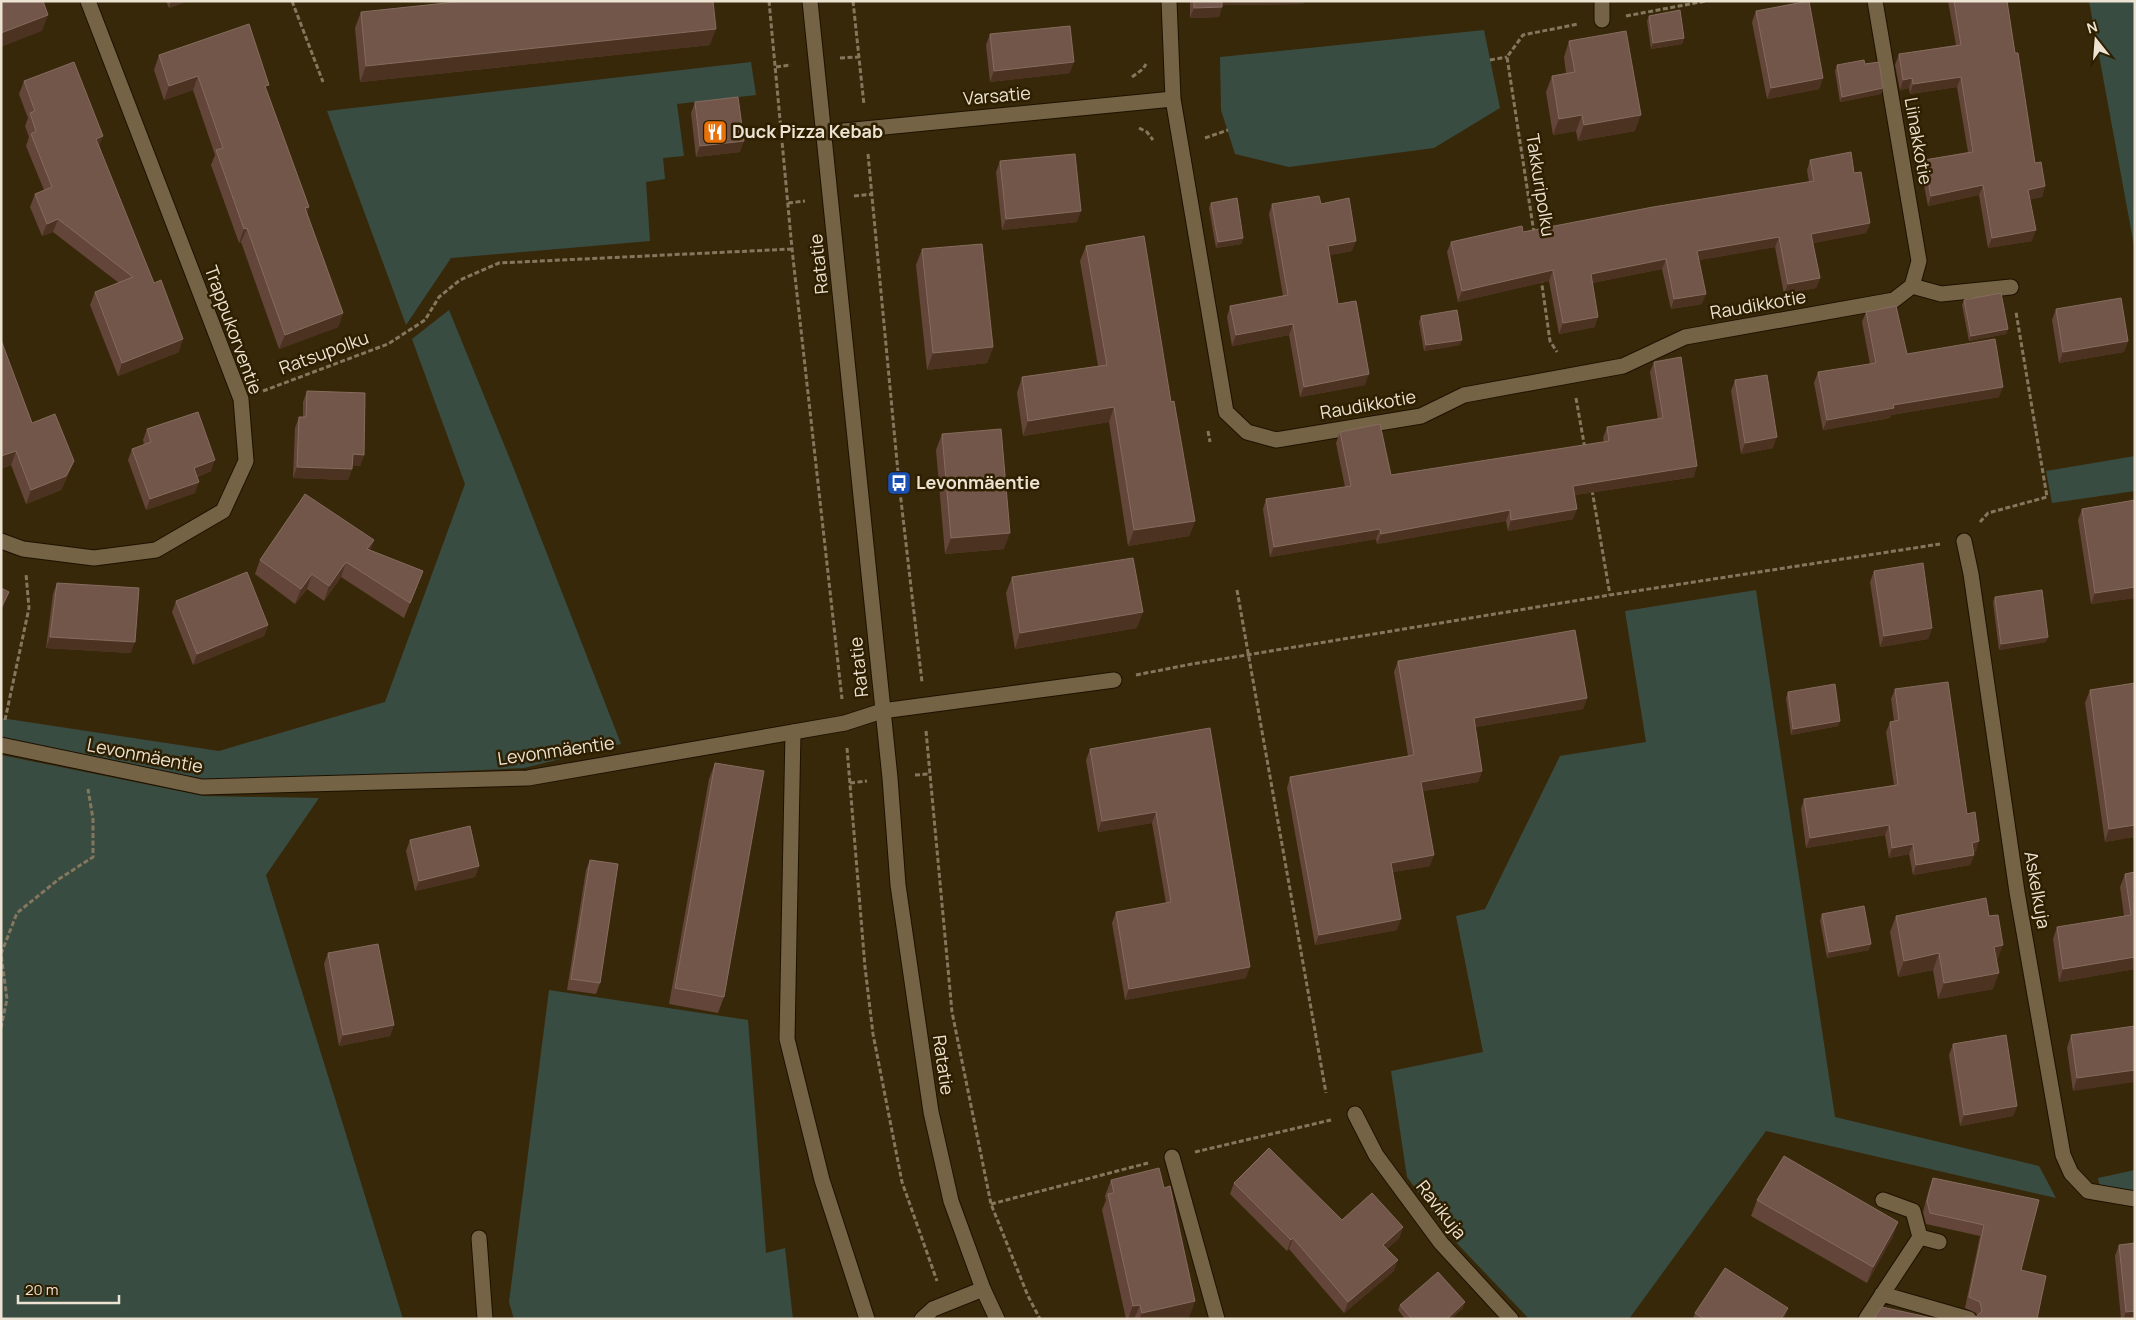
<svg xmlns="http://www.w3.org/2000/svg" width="2136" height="1320" viewBox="0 0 2136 1320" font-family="Manrope,sans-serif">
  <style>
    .green { fill: #394c42 }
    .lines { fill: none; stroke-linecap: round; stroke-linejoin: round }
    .lane-casing { stroke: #1d1100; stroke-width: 17 }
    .street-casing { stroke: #1d1100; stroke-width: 17 }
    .secondary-casing { stroke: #1d1100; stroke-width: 17 }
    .path { stroke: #84775e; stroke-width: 3; stroke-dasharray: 5 2.5; stroke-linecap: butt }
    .lane { stroke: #756345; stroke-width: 15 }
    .street { stroke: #756345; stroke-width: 15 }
    .secondary { stroke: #756345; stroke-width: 15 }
    .wall { fill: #634539 }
    .shaded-wall { fill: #4c3220 }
    .building { fill: #72564a; stroke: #856c5f }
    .labels { text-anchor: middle; stroke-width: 5; stroke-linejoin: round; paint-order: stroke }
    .street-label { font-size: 18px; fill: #ede3d2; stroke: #2e1f01 }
    .poi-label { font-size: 18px; font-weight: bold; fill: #ede3d2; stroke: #2e1f01; text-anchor: start }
  </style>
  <rect width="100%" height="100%" fill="#38280a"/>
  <path class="green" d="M2089 1H2135V251Z
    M1484 30 1500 108 1434 148 1289 167 1235 154 1221 110 1220 57Z
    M751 62 756 95 677 104 684 156 663 158 665 179 646 182 650 241 451 258 406 325 327 111Z
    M449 310 514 469 621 744 524 768 333 777 202 779 1 739V718L219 751 385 702 465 484 412 339Z
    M2135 456V491L2052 503 2046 471Z
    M1756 590 1835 1117 2039 1166 2056 1198 1766 1131 1629 1319H1529L1449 1235 1407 1177 1391 1071 1483 1052 1456 916 1485 909 1560 756 1646 742 1625 611Z
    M1 755 204 796 319 798 266 875 403 1319H1Z
    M549 990 748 1020 766 1253 785 1248 793 1319H514L509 1302Z
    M2135 1170V1198L2101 1192 2098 1178Z"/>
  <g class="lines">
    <defs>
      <path id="lane" d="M1912 286 1941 294 2011 287
        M882 711 1114 680
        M793 732 787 1039 822 1180 867 1319
        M1172 1157 1217 1319
        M1883 1200 1913 1211 1920 1237
        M479 1238 485 1319
        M1882 1294 1969 1319
        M922 1319 933 1309 983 1289
        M1866 1319 1920 1237 1939 1242"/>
      <path id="street" d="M1169 1 1173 99 1226 412 1247 432 1276 440 1421 416 1464 395 1623 366 1685 337 1894 300 1912 286 1919 261 1875 1
        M1602 1V20
        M823 133 1173 99
        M1 541 23 549 94 558 156 550 223 511 246 461 241 399 88 1
        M1964 541 1971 574 2017 892 2063 1155 2071 1173 2088 1191 2135 1199
        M1 745 202 787 528 778 845 723 882 711
        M1355 1114 1376 1155 1441 1243 1511 1319"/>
      <path id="secondary" d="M810 1 890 778 898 885 931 1112 951 1201 983 1289 997 1319"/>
    </defs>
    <use href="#lane" class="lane-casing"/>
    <use href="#street" class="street-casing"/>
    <use href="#secondary" class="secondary-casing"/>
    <path class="path" d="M292 1 323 82
      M769 1 792 249 842 699
      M853 1 864 105
      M1626 16 1706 1
      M840 58 859 57
      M1490 60 1507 57
      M776 67 791 65
      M1132 77 1143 69 1146 64
      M1139 128 1147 132 1153 140
      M1205 138 1228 130
      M868 154 899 483 922 682
      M854 196 873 194
      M788 203 805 201
      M1534 233 1507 57 1523 35 1578 24
      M1541 278 1550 341 1557 352
      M263 391 388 344 425 320 439 297 460 280 499 263 792 249
      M1576 398 1585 449
      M1208 431 1210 442
      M1592 490 1610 595
      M1980 522 1988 513 2047 497 2016 312
      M1237 590 1326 1093
      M1136 675 1192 664 1610 595 1940 544
      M5 720 29 608 26 574
      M926 731 952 1012 991 1204 1028 1296 1040 1319
      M847 748 865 967 873 1034 902 1182 937 1281
      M915 775 929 774
      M850 783 867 781
      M1 1028 7 999 1 954 17 913 59 879 93 857V819L88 789
      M1195 1152 1331 1120
      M991 1204 1148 1163"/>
    <use href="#lane" class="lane"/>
    <use href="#street" class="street"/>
    <use href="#secondary" class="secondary"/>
  </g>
  <path class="wall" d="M166 1H188L169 8Z
    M1190 1H1304L1303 4 1222 5 1219 17 1190 18Z
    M1948 1H2007L2015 53 2035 163 2045 186 2042 197 2030 199 2032 241 1988 248 1979 195 1928 206 1921 170 1924 160 1968 152 1957 87 1910 94 1909 88 1900 90 1895 65 1899 54 1956 45Z
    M1756 11 1823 78 1819 89 1767 99 1752 22Z
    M361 12 710 45 360 82 355 28Z
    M1649 16 1684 38 1682 44 1651 49 1647 21Z
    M990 34 1070 73 990 82 986 45Z
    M1569 41 1635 131 1578 141 1576 131 1553 135 1546 92 1552 76 1566 73 1564 57Z
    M159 55 267 91 309 207 307 213 343 313 338 327 279 349 241 242 239 243 211 165 215 155 193 90 164 100 154 70Z
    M1837 65 1883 88 1881 94 1840 102 1835 71Z
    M24 81 99 146 179 352 118 376 90 305 95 292 119 283 53 232 42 236 30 207 35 194 44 190 26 146 29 137 25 126 28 118 19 94Z
    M695 102 740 152 696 157 691 113Z
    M1810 160 1854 173 1870 223 1866 233 1813 243 1820 278 1816 288 1784 294 1775 247 1699 260 1702 304 1671 309 1662 269 1592 283 1595 327 1559 334 1549 281 1458 302 1447 252 1451 242 1523 232 1809 182 1807 170Z
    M1000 161 1077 222 1002 230 996 172Z
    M1211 203 1243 238 1241 244 1216 248 1209 208Z
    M1272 204H1321L1352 251 1330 255 1338 304 1365 385 1300 397 1289 335 1232 346 1227 317 1230 306 1283 296 1269 214Z
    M1086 246 1171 402 1195 521 1189 536 1128 546 1109 422 1023 436 1017 393 1022 377 1098 366 1080 261Z
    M922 249 993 347 987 363 927 370 916 265Z
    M1964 300 2008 329 2006 334 1969 341 1962 305Z
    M2056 309 2128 341 2124 352 2059 363 2052 320Z
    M1866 312 1907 354 1999 397 1891 415 1890 418 1823 430 1814 383 1818 372 1870 364 1862 322Z
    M1421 316 1460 345 1424 351 1419 322Z
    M1 340 32 423 74 461 68 475 61 490 26 504 11 465 1 469Z
    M1654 362 1694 477 1575 495 1573 519 1508 531 1506 521 1377 544 1376 539 1270 557 1263 509 1266 499 1345 487 1336 443 1340 432 1391 475 1604 442 1603 438 1607 427 1658 419 1650 372Z
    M1735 380 1773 448 1741 454 1731 391Z
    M307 391 364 455 360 466 352 465V469L348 480 293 478 295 428 299 417H303V402Z
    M147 429 211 471 197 477 195 493 146 510 128 460 132 449 144 445 143 440Z
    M942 434 1004 549 945 554 936 450Z
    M2135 500V598L2091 604 2078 520 2082 509Z
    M374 540 370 550 417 586 404 618 341 577 324 601 307 589 295 604 255 574 260 560Z
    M1874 571 1932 628 1928 639 1880 647 1870 582Z
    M1012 577 1137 628 1015 649 1006 593Z
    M57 583 131 653 46 648 53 594Z
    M1995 597 2046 642 1999 650 1993 602Z
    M176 601 268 625 264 636 193 665 172 612Z
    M1398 661 1587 698 1583 709 1475 727 1482 771 1478 782 1423 791 1430 866 1393 872 1397 930 1315 945 1287 788 1290 777 1408 756 1394 672Z
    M2135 683V845L2133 837 2105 842 2085 703 2090 690Z
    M1895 689 1967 814 1976 852H1973L1974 855 1970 865 1913 875 1909 854 1889 858 1885 835 1806 848 1801 809 1804 799 1894 785 1886 732 1890 722 1894 721 1891 699Z
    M1788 692 1840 721 1838 726 1791 735 1786 698Z
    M1210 728 1246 978 1125 1000 1112 923 1116 912 1166 903 1152 823 1098 832 1086 760 1090 749Z
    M715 763 724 997 718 1013 669 1004 709 779Z
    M410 840 479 866 475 877 415 891 406 851Z
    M590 860 600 983 596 994 567 990 586 870Z
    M2135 872V969L2059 982 2053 939 2057 927 2124 916 2120 887 2125 874Z
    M1822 914 1869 950 1827 958 1820 920Z
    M1896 916 1997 961 1993 989 1938 999 1933 970 1898 977 1890 932Z
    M328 953 394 1025 390 1036 339 1046 324 964Z
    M2135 1026 2073 1091 2067 1048 2071 1035Z
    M1953 1044 2017 1106 2013 1116 1960 1126 1949 1055Z
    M1933 1178 2039 1200 2021 1270 2037 1319H1964L1965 1316 1976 1317 1977 1316 1976 1313 1965 1308 1980 1236 1926 1224 1923 1212 1929 1189Z
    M1111 1180 1164 1188 1195 1301 1189 1317 1182 1319H1126L1102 1210 1106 1200 1105 1196Z
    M1234 1183 1342 1220 1403 1227 1399 1238 1387 1249 1394 1271 1344 1313 1289 1249 1287 1251 1230 1194Z
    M1757 1200 1898 1222 1892 1238 1867 1283 1751 1216Z
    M2135 1243V1319H2121L2115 1256 2119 1245Z
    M1400 1305 1463 1308 1451 1319H1405L1398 1310Z
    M1695 1313 1784 1319H1693Z"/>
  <path class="shaded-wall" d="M171 1H188L169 8Z
    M1220 1H1304L1303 4 1218 5Z
    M1222 7 1219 17 1190 18 1194 8Z
    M48 15 42 31 1 47V33Z
    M716 29 710 45 360 82 366 66Z
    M1684 38 1682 44 1651 49 1653 43Z
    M1074 62 1070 73 990 82 994 71Z
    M198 76 193 90 164 100 169 86Z
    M1961 77 1957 87 1910 94 1913 84Z
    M1823 78 1819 89 1767 99 1771 88Z
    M1912 78 1909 88 1900 90 1903 80Z
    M1883 88 1881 94 1840 102 1842 97Z
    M1582 115 1576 131 1553 135 1559 119Z
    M1641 115 1635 131 1578 141 1584 125Z
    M103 136 98 149 96 139Z
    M744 141 740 152 696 157 700 146Z
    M1983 185 1979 195 1928 206 1931 196Z
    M2045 186 2042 197 2024 200 2028 190Z
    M309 207 304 221 305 208Z
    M1081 211 1077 222 1002 230 1006 219Z
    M58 219 53 232 42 236 47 224Z
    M1870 223 1866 233 1807 244 1811 234Z
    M247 228 241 242 239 243 244 229Z
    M2036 230 2032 241 1988 248 1992 238Z
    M1779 237 1775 247 1694 261 1697 251Z
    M1243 238 1241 244 1216 248 1218 242Z
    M1356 241 1352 251 1324 256 1328 246Z
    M1666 259 1662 269 1587 284 1591 274Z
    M1553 270 1549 281 1458 302 1462 291Z
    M1820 278 1816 288 1784 294 1788 284Z
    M1706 294 1702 304 1671 309 1674 299Z
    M343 313 338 327 279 349 285 335Z
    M1598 317 1595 327 1559 334 1563 323Z
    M1293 324 1289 335 1232 346 1236 335Z
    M2008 329 2006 334 1969 341 1971 336Z
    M183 339 179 352 118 376 122 363Z
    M1462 340 1460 345 1424 351 1426 345Z
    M2128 341 2124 352 2059 363 2063 352Z
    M993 347 987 363 927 370 933 353Z
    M1369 374 1365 385 1300 397 1304 387Z
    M2003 387 1999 397 1891 415 1890 418 1823 430 1827 420 1893 405Z
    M1114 407 1109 422 1023 436 1028 421Z
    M1777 437 1773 448 1741 454 1745 443Z
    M16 451 11 465 1 469V456Z
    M353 454 364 455 360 466 349 465Z
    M215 460 211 471 190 479 194 468Z
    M74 461 68 475 61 490 26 504 31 490Z
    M1697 466 1694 477 1569 496 1573 486Z
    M297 467 352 469 348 480 293 478Z
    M199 482 195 493 146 510 150 499Z
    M1577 509 1573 519 1508 531 1511 520Z
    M1510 510 1506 521 1377 544 1381 534Z
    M1195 521 1189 536 1128 546 1134 530Z
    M1380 529 1376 539 1270 557 1274 547Z
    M1010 533 1004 549 945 554 951 538Z
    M374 540 369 555 367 549Z
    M346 562 341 577 324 601 329 586Z
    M312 574 307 589 295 604 301 589Z
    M2135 587V598L2091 604 2095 593Z
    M9 592 3 608 1 612V608Z
    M1143 612 1137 628 1015 649 1020 633Z
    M268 625 264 636 193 665 197 654Z
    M1932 628 1928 639 1880 647 1884 636Z
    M50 637 135 642 131 653 46 648Z
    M2048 637 2046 642 1999 650 2001 644Z
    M1587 698 1583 709 1470 728 1474 718Z
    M1840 721 1838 726 1791 735 1793 729Z
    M1482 771 1478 782 1417 792 1421 782Z
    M1156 812 1152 823 1098 832 1102 821Z
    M1889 825 1885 835 1806 848 1810 838Z
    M2135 825V833L2133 837 2105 842 2109 829Z
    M1979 841 1976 852 1968 853 1972 843Z
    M1913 844 1909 854 1889 858 1892 848Z
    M1434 855 1430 866 1387 873 1391 863Z
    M1974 855 1970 865 1913 875 1916 865Z
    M479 866 475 877 415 891 419 881Z
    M1401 919 1397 930 1315 945 1319 935Z
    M1871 944 1869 950 1827 958 1829 952Z
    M2003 945 1997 961 1994 947Z
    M1939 953 1933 970 1898 977 1904 961Z
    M2135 957V969L2059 982 2063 969Z
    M1250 967 1246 978 1125 1000 1129 989Z
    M1999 973 1993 989 1938 999 1944 983Z
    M394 1025 390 1036 339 1046 343 1035Z
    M2135 1070V1082L2073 1091 2077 1078Z
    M2017 1106 2013 1116 1960 1126 1964 1115Z
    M1898 1222 1892 1238 1867 1283 1873 1267Z
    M1403 1227 1399 1238 1379 1256 1383 1245Z
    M1293 1238 1289 1249 1287 1251 1291 1240Z
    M1398 1260 1394 1271 1344 1313 1348 1302Z
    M1195 1301 1189 1317 1182 1319H1139L1142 1313Z
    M1465 1302 1463 1308 1451 1319H1447Z
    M1140 1305 1134 1319H1128L1133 1306Z
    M1788 1308 1784 1319H1781Z
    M2135 1311 2134 1319H2123L2126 1312Z"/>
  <path class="building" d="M1 1H43L48 15 1 33Z
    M465 1H713L716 29 366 66 361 12Z
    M1194 1H1222V7L1194 8Z
    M1809 1 1823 78 1771 88 1756 11Z
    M1954 1H2007L2015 53H2018L2035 163 2041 162 2045 186 2028 190 2036 230 1992 238 1983 185 1931 196 1924 160 1973 152 1961 77 1913 84 1912 78 1903 80 1899 54 1961 45Z
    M1680 10 1684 38 1653 43 1649 16Z
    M249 24 269 85 265 86 309 207 305 208 343 313 285 335 247 228 244 229 216 150 223 148 198 76 169 86 159 55Z
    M1070 26 1074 62 994 71 990 34Z
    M1626 31 1641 115 1584 125 1582 115 1559 119 1552 76 1575 72 1569 41Z
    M1864 60 1865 64 1879 62 1883 88 1842 97 1837 65Z
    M74 62 103 136 96 139 154 283 161 280 183 339 122 363 95 292 133 277 58 219 47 224 35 194 52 187 31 134 36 131 30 113 35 111 24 81Z
    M738 97 744 141 700 146 695 102Z
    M1851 152 1854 173 1861 172 1870 223 1811 234 1820 278 1788 284 1779 237 1697 251 1706 294 1674 299 1666 259 1591 274 1598 317 1563 323 1553 270 1462 291 1451 242 1522 226 1523 232 1653 207 1814 181 1810 160Z
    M1075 154 1081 211 1006 219 1000 161Z
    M1319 196 1321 204 1349 198 1356 241 1328 246 1338 304 1356 301 1369 374 1304 387 1293 324 1236 335 1230 306 1288 295 1272 204Z
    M1237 198 1243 238 1218 242 1211 203Z
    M1144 236 1171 402 1174 401 1195 521 1134 530 1114 407 1028 421 1022 377 1107 365 1086 246Z
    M982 244 993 347 933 353 922 249Z
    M2001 293 2008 329 1971 336 1964 300Z
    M2121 298 2128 341 2063 352 2056 309Z
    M1896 306 1907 354 1995 339 2003 387 1893 405 1894 408 1827 420 1818 372 1876 363 1866 312Z
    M1457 310 1462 340 1426 345 1421 316Z
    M1 340 32 423 55 414 74 461 66 476 31 490 16 451 1 456Z
    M1681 357 1697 466 1573 486 1577 509 1511 520 1510 510 1381 534 1380 529 1274 547 1266 499 1351 486 1340 432 1380 424 1391 475 1609 441 1607 427 1663 418 1654 362Z
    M1767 375 1777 437 1745 443 1735 380Z
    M307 391 365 393 364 455 353 454 352 469 297 467 299 417H306Z
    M198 412 215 460 194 468 199 482 150 499 132 449 151 442 147 429Z
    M1001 429 1010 533 951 538 942 434Z
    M305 494 374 540 367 549 423 571 410 603 346 562 329 586 312 574 301 589 260 560Z
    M2135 500V587L2095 593 2082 509Z
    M1133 558 1143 612 1020 633 1012 577Z
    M1923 563 1932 628 1884 636 1874 571Z
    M247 572 268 625 197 654 176 601Z
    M57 583 139 588 135 642 50 637Z
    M1 588 9 592 1 608Z
    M2042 590 2048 637 2001 644 1995 597Z
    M1575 630 1587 698 1474 718 1482 771 1421 782 1434 855 1391 863 1401 919 1319 935 1290 777 1414 755 1398 661Z
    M1948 682 1967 814 1975 812 1979 841 1972 843 1974 855 1916 865 1913 844 1892 848 1889 825 1810 838 1804 799 1898 785 1890 722 1899 720 1895 689Z
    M2135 683V825L2109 829 2090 690Z
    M1835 684 1840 721 1793 729 1788 692Z
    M1210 728 1250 967 1129 989 1116 912 1171 902 1156 812 1102 821 1090 749Z
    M715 763 764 771 724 997 675 988Z
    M470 826 479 866 419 881 410 840Z
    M590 860 618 864 600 983 571 979Z
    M2135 872V957L2063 969 2057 927 2131 915 2125 874Z
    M1986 898 1989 916 1998 915 2003 945 1994 947 1999 973 1944 983 1939 953 1904 961 1896 916Z
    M1864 906 1871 944 1829 952 1822 914Z
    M378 944 394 1025 343 1035 328 953Z
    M2135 1026V1070L2077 1078 2071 1035Z
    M2006 1035 2017 1106 1964 1115 1953 1044Z
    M1269 1148 1342 1220 1372 1193 1403 1227 1383 1245 1398 1260 1348 1302 1293 1238 1291 1240 1234 1183Z
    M1784 1156 1898 1222 1873 1267 1757 1200Z
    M1159 1168 1164 1188 1170 1186 1195 1301 1142 1313 1140 1305 1133 1306 1108 1194 1114 1193 1111 1180Z
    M1933 1178 2039 1200 2021 1270 2046 1276 2037 1319H1964L1965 1316 1976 1317 1982 1311 1980 1302 1969 1297 1984 1225 1930 1213 1927 1201Z
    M2135 1243V1311L2126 1312 2119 1245Z
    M1725 1268 1788 1308 1781 1319H1704L1695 1313Z
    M1438 1272 1465 1302 1447 1319H1412L1400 1305Z
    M1882 1307 1936 1319H1875L1876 1315Z"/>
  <defs>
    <symbol id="restaurant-square" viewBox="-11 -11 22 22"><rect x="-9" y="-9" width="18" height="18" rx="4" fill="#e8710a" stroke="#2e1f01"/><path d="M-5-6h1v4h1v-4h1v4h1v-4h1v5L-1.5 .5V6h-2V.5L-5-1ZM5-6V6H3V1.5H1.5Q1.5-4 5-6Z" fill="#fff"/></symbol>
    <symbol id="bus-square" viewBox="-11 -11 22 22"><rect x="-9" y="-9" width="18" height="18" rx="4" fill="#1a4fb4" stroke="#2e1f01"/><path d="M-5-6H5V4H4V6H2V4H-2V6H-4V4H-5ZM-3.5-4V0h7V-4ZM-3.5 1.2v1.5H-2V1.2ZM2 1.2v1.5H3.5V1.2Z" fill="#fff"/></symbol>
  </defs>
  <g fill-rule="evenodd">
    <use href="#restaurant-square" x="701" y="118" width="28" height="28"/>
    <use href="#bus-square" x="885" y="469" width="28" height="28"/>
  </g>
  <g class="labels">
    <g class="street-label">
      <text transform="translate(997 96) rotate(-5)" y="6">Varsatie</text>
      <text transform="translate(1918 141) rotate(80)" y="6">Liinakkotie</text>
      <text transform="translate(1540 185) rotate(81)" y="6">Takkuripolku</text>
      <text transform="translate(819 264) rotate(-96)" y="6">Ratatie</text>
      <text transform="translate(1758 305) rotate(-10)" y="6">Raudikkotie</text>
      <text transform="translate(233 330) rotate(70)" y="6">Trappukorventie</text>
      <text transform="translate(324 353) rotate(-20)" y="6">Ratsupolku</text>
      <text transform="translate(1368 405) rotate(-10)" y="6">Raudikkotie</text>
      <text transform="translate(859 667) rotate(-96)" y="6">Ratatie</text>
      <text transform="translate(556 751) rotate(-8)" y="6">Levonmäentie</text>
      <text transform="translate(145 756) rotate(11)" y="6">Levonmäentie</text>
      <text transform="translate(2037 890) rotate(80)" y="6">Askelkuja</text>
      <text transform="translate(943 1065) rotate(82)" y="6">Ratatie</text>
      <text transform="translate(1441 1210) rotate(52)" y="6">Ravikuja</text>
    </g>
    <g class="poi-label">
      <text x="732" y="138">Duck Pizza Kebab</text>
      <text x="916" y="489">Levonmäentie</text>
    </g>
  </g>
  <rect width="2136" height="1320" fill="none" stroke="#ede3d2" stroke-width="5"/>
  <g transform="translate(2096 40) rotate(343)" stroke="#2e1f01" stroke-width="4" paint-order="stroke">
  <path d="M0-4L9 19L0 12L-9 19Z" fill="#ede3d2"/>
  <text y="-8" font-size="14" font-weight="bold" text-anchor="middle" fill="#ede3d2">N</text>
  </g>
  <path d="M18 1295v8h101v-8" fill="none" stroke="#ede3d2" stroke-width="2.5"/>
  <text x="25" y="1295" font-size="15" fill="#ede3d2" stroke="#2e1f01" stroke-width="4" paint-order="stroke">20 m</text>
</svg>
